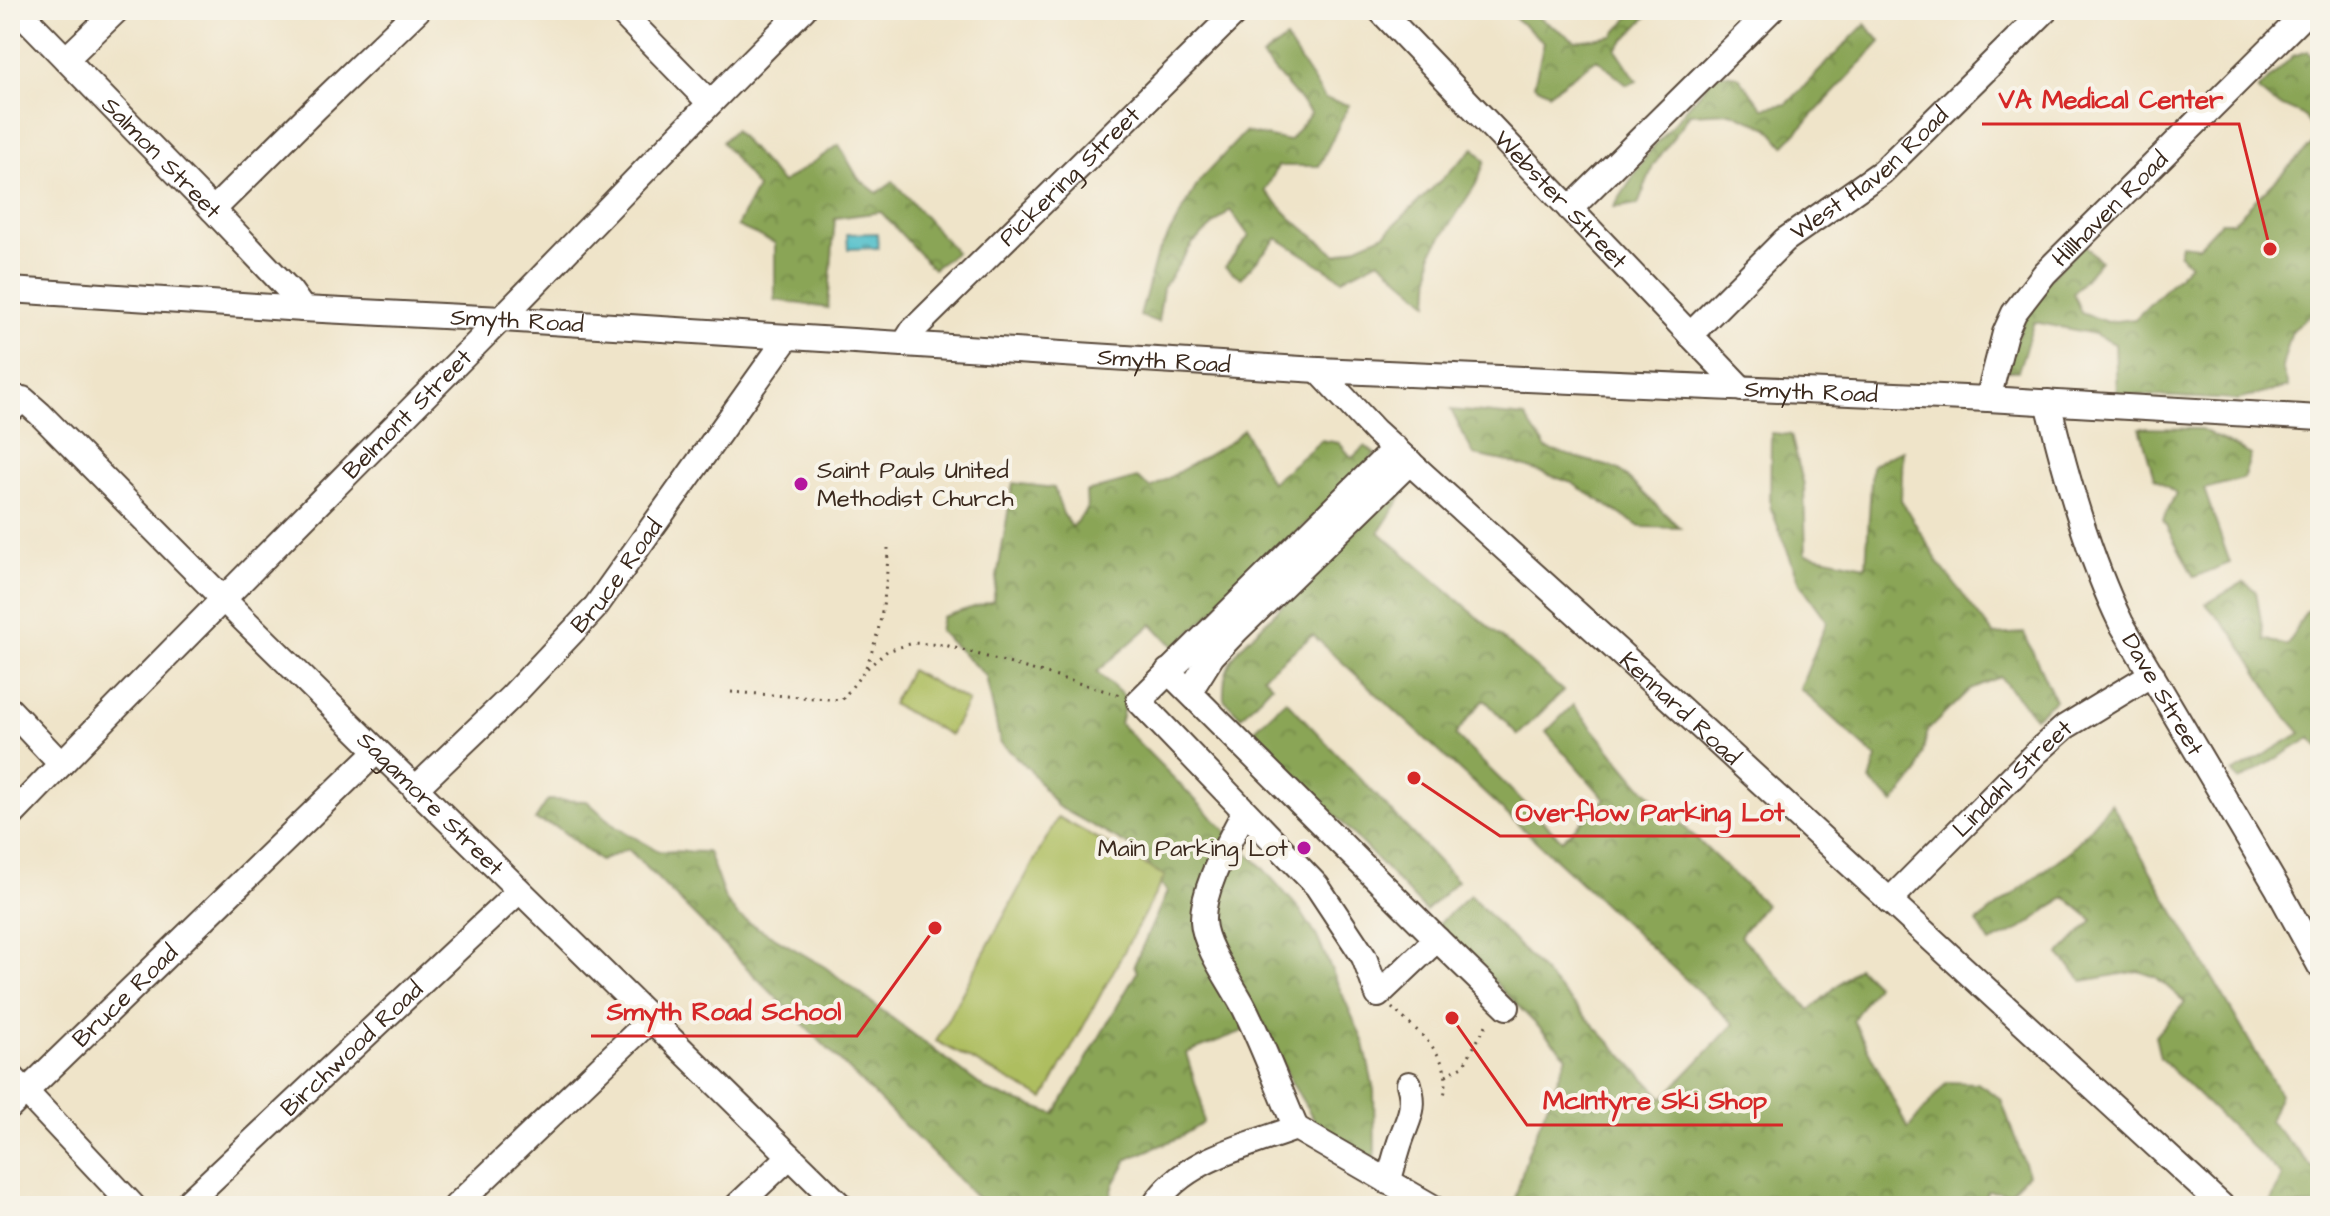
<svg xmlns="http://www.w3.org/2000/svg" width="2330" height="1216" viewBox="0 0 2330 1216" font-family="'Architects Daughter',sans-serif">
  <style>
    .forest { fill: url(#forest-crowns); stroke: #62683a; stroke-width: 2 }
    .green { fill: #aebe60; stroke: #74743f; stroke-width: 2 }
    .water { fill: url(#water-ripples); stroke: #467474; stroke-width: 2 }
    .lines { fill: none; stroke-linecap: round; stroke-linejoin: round }
    .minor-casing { stroke: #564638; stroke-width: 28 }
    .path { stroke: #564638; stroke-width: 3; stroke-dasharray: 2 6; stroke-linecap: butt }
    .minor { stroke: #fff; stroke-width: 24 }
    .poi-dot { fill: #b5179e; stroke: #f7f3e8; stroke-width: 3 }
    .labels { text-anchor: middle; stroke-width: 8; stroke-linejoin: round; paint-order: stroke }
    .street-label { font-size: 24px; fill: #3b2a1e; stroke: #f7f3e8 }
    .poi-label { font-size: 24px; fill: #3b2a1e; stroke: #f7f3e8; text-anchor: start }
    .leader { fill: none; stroke: #d62828; stroke-width: 3 }
    .callout-dot { fill: #d62828; stroke: #f7f3e8; stroke-width: 3 }
    .callout-label { font-size: 26px; text-anchor: middle; font-weight: bold; fill: #d62828; stroke: #f7f3e8; stroke-width: 8; stroke-linejoin: round; paint-order: stroke }
  </style>
  <defs>
    <pattern id="forest-crowns" width="20" height="18" patternUnits="userSpaceOnUse" patternTransform="scale(2)"><rect width="20" height="18" fill="#8aa556"/><path d="M2 6a3 3 0 1 1 6 0M12 15a3 3 0 1 1 6 0" fill="none" stroke="#728747"/></pattern>
    <pattern id="water-ripples" width="26" height="14" patternUnits="userSpaceOnUse" patternTransform="scale(2)"><rect width="26" height="14" fill="#51bfca"/><path d="M2 4q2-2 4 0t4 0M15 11q2-2 4 0t4 0" fill="none" stroke="#449ba3"/></pattern>
  </defs>
  <rect width="100%" height="100%" fill="#f7f3e8"/>
  <filter id="ink" filterUnits="userSpaceOnUse"><feTurbulence type="fractalNoise" baseFrequency=".0125" numOctaves="2"/><feDisplacementMap in="SourceGraphic" scale="16" xChannelSelector="R" yChannelSelector="G"/><feConvolveMatrix kernelMatrix="1 2 1 2 8 2 1 2 1" color-interpolation-filters="sRGB"/></filter>
  <filter id="wash" filterUnits="userSpaceOnUse"><feTurbulence type="fractalNoise" baseFrequency=".006" numOctaves="4" result="noise"/><feDisplacementMap in="SourceGraphic" scale="32" xChannelSelector="R" yChannelSelector="G"/><feGaussianBlur stdDeviation="1.8" result="paint"/><feColorMatrix in="noise" values="0 0 0 0 0 0 0 0 0 0 0 0 0 0 0 0 0 1.4 0 .05"/><feComposite in="paint" operator="in"/></filter>
  <g filter="url(#wash)">
    <rect width="100%" height="100%" fill="#efe4c9"/>
    <path class="forest" d="M1505 10H1533L1535 15 1576 41 1613 36 1635 10H1653L1616 49 1637 81 1627 85 1597 59 1549 93 1534 85 1544 42Z
      M1865 24 1881 42 1784 146 1769 128 1731 112 1690 114 1653 166 1638 205 1614 207 1649 152 1717 73 1738 76 1763 108 1787 104Z
      M1286 39 1325 99 1349 105 1319 166H1278L1265 191 1291 218 1337 255 1385 234 1474 148 1485 161 1476 184 1432 252 1429 303 1379 260 1342 279 1277 238 1241 278 1225 267 1249 236 1230 210 1193 243 1163 288 1158 322 1140 316 1156 257 1200 180 1245 132 1289 141 1311 113 1262 57Z
      M2308 51 2320 71V257L2314 312 2292 330 2282 367 2288 387 2237 400 2117 394 2115 344 2095 334 2034 322 2018 371H2004L2036 292 2084 244 2100 261 2073 293 2081 313 2107 322 2135 319 2190 264 2179 254 2181 244 2198 246 2221 222H2233L2317 139 2305 116 2271 101 2258 90 2293 56Z
      M734 130 782 183 839 145 858 178 877 193 893 181 956 252 933 269 881 212 835 218 828 308 775 300V243L737 226 757 188 722 142Z
      M1451 410 1525 417 1546 449 1618 469 1680 528 1640 527 1572 483 1514 463 1474 455Z
      M2140 428 2201 429 2251 455 2243 479 2204 489 2230 563 2194 577 2163 520 2176 493 2154 478Z
      M1243 429 1271 483 1322 440 1339 443 1352 458 1365 446 1375 454 1287 543 1174 647 1152 624 1097 672 1126 698 1120 724 1261 866 1300 910 1317 937 1364 1043 1374 1090 1375 1156H1362L1321 1131 1290 1080 1264 1023 1186 1053 1202 1105 1203 1123 1178 1138 1128 1159 1114 1184 1108 1206H985L628 849 600 861 557 827 535 820 548 800 587 801 616 827 659 851 708 852 725 899 738 916 825 967 988 1091 1055 1114 1137 972 1134 965 1167 892 1140 852 1057 806 1029 769 1000 742 986 676 939 631 942 617 993 601 1013 483 1054 488 1063 514 1072 527 1087 509 1086 492 1137 478 1151 488 1233 440Z
      M1771 433 1791 435 1804 486 1806 554 1866 566 1872 465 1903 450 1901 500 1940 565 1994 635 2024 633 2055 700 2035 717 2000 677 1970 689 1928 730 1918 773 1894 803 1870 781 1877 758 1800 689 1827 621 1800 583 1770 506Z
      M1406 481 1410 484 1379 532 1563 691 1518 735 1484 699 1455 735 1562 840 1605 799 1546 732 1573 705 1640 785 1765 904 1740 936 1810 1010 1858 967 1876 985 1853 1020 1908 1129 1947 1082 1977 1083 2001 1099 2028 1174 2009 1193 1987 1191 1983 1206H1513L1527 1155 1567 1056 1438 924 1470 895 1663 1098 1734 1024 1313 635 1263 676 1272 685 1241 717 1224 699C1223 677 1227 663 1242 646Z
      M2244 582 2256 591 2264 639 2287 646 2306 611 2320 605V748L2311 738 2239 781 2233 773 2301 733 2285 715 2233 634 2206 604Z
      M1286 700 1457 881 1426 911 1254 730Z
      M2111 803 2280 1094 2269 1121 2320 1175V1206H2275L2271 1202 2282 1176 2160 1058 2155 1036 2185 1002 2156 977 2138 971 2083 981 2059 955 2093 920 2065 897 2021 929 1990 943 1977 922 2071 850Z"/>
    <path class="green" d="M910 670 968 701 950 735 892 704Z
      M1058 817 1165 876 1044 1099 936 1041Z"/>
    <path class="water" d="M877 233 878 248 848 249 847 234Z"/>
  </g>
  <g filter="url(#ink)">
    <g class="lines">
      <defs>
        <g id="minor">
          <path id="s1" d="M18 10 213 210 290 291 303 309"/>
          <path d="M619 10 709 102"/>
          <path id="s2" d="M1380 10 1742 389"/>
          <path d="M66 59 117 10"/>
          <path d="M1570 209 1771 10"/>
          <path d="M213 210 316 108 418 10"/>
          <path id="s3" d="M10 290 303 309 502 319 1318 370 1988 399 2320 418"/>
          <path id="s4" d="M1690 335 1785 240 1882 172 2046 10"/>
          <path id="s5" d="M904 344 913 330 1238 10"/>
          <path id="s6" d="M1318 370 1375 431 1616 649 2222 1206"/>
          <path id="s7" d="M1988 399 2005 333 2014 313 2045 273 2309 10"/>
          <path id="s8" d="M2048 402C2066 476 2088 555 2121 623L2278 889 2320 966"/>
          <path id="s9" d="M10 411 23 399 40 414 239 615 841 1206"/>
          <path d="M1395 448 1139 701 1317 886 1364 957 1378 995 1437 939"/>
          <path d="M1168 671 1437 939 1507 1007"/>
          <path d="M1190 691 1212 656 1236 631 1410 462"/>
          <path d="M10 710 61 764"/>
          <path id="s10" d="M415 789 511 697 594 609 787 338"/>
          <path d="M1244 812C1230 841 1202 887 1203 921 1204 947 1233 985 1245 1009 1264 1048 1279 1089 1296 1128"/>
          <path id="s11" d="M10 817C167 654 327 495 486 334 592 227 695 116 803 10"/>
          <path id="s12" d="M1889 901 2037 752 2065 727 2152 674"/>
          <path d="M10 1075 133 1206"/>
          <path id="s13" d="M10 1107 377 751"/>
          <path d="M1388 1182C1393 1167 1396 1153 1401 1139 1409 1116 1416 1109 1409 1084"/>
          <path id="s14" d="M184 1206 519 891"/>
          <path d="M456 1206 651 1019"/>
          <path d="M737 1206 790 1156"/>
          <path d="M1154 1206C1183 1159 1247 1146 1296 1128L1431 1206"/>
        </g>
      </defs>
      <use href="#minor" class="minor-casing"/>
      <path class="path" d="M866 667C882 628 887 590 888 548
        M731 692 842 700 864 671 887 651 913 643 945 645 1120 695
        M1392 1008C1417 1031 1455 1057 1444 1095
        M1446 1075 1463 1066 1489 1020"/>
      <use href="#minor" class="minor"/>
    </g>
  </g>
  <g class="poi-dot">
    <circle cx="801" cy="484" r="8"/>
    <circle cx="1304" cy="848" r="8"/>
  </g>
  <g class="labels">
    <g class="street-label">
      <text dy="8" stroke="none"><textPath href="#s1" startOffset="206">Salmon Street</textPath></text>
      <text dy="8" stroke="none"><textPath href="#s4" startOffset="242">West Haven Road</textPath></text>
      <text dy="8" stroke="none"><textPath href="#s5" startOffset="236">Pickering Street</textPath></text>
      <text dy="8" stroke="none"><textPath href="#s2" startOffset="262">Webster Street</textPath></text>
      <text dy="8" stroke="none"><textPath href="#s7" startOffset="232">Hillhaven Road</textPath></text>
      <text dy="8" stroke="none"><textPath href="#s3" startOffset="508">Smyth Road</textPath></text>
      <text dy="8" stroke="none"><textPath href="#s3" startOffset="1156">Smyth Road</textPath></text>
      <text dy="8" stroke="none"><textPath href="#s3" startOffset="1804">Smyth Road</textPath></text>
      <text dy="8" stroke="none"><textPath href="#s11" startOffset="566">Belmont Street</textPath></text>
      <text dy="8" stroke="none"><textPath href="#s10" startOffset="294">Bruce Road</textPath></text>
      <text dy="8" stroke="none"><textPath href="#s8" startOffset="316">Dave Street</textPath></text>
      <text dy="8" stroke="none"><textPath href="#s6" startOffset="496">Kennard Road</textPath></text>
      <text dy="8" stroke="none"><textPath href="#s12" startOffset="174">Lindahl Street</textPath></text>
      <text dy="8" stroke="none"><textPath href="#s9" startOffset="592">Sagamore Street</textPath></text>
      <text dy="8" stroke="none"><textPath href="#s13" startOffset="160">Bruce Road</textPath></text>
      <text dy="8" stroke="none"><textPath href="#s14" startOffset="230">Birchwood Road</textPath></text>
    </g>
    <g class="poi-label">
      <text x="817" y="478">Saint Pauls United<tspan x="817" dy="28">Methodist Church</tspan></text>
      <text x="1288" y="856" text-anchor="end">Main Parking Lot</text>
    </g>
  </g>
  <path class="leader" d="M2270 249L2239 124H1982M1414 778L1500 836H1800M935 928L857 1036H591M1452 1018L1527 1125H1783"/>
  <g class="callout-dot">
    <circle cx="2270" cy="249" r="8"/>
    <circle cx="1414" cy="778" r="8"/>
    <circle cx="935" cy="928" r="8"/>
    <circle cx="1452" cy="1018" r="8"/>
  </g>
  <g class="callout-label">
    <text x="2111" y="108">VA Medical Center</text>
    <text x="1650" y="821">Overflow Parking Lot</text>
    <text x="724" y="1020">Smyth Road School</text>
    <text x="1655" y="1109">McIntyre Ski Shop</text>
  </g>
  <rect width="2330" height="1216" fill="none" stroke="#f7f3e8" stroke-width="40"/>
</svg>
